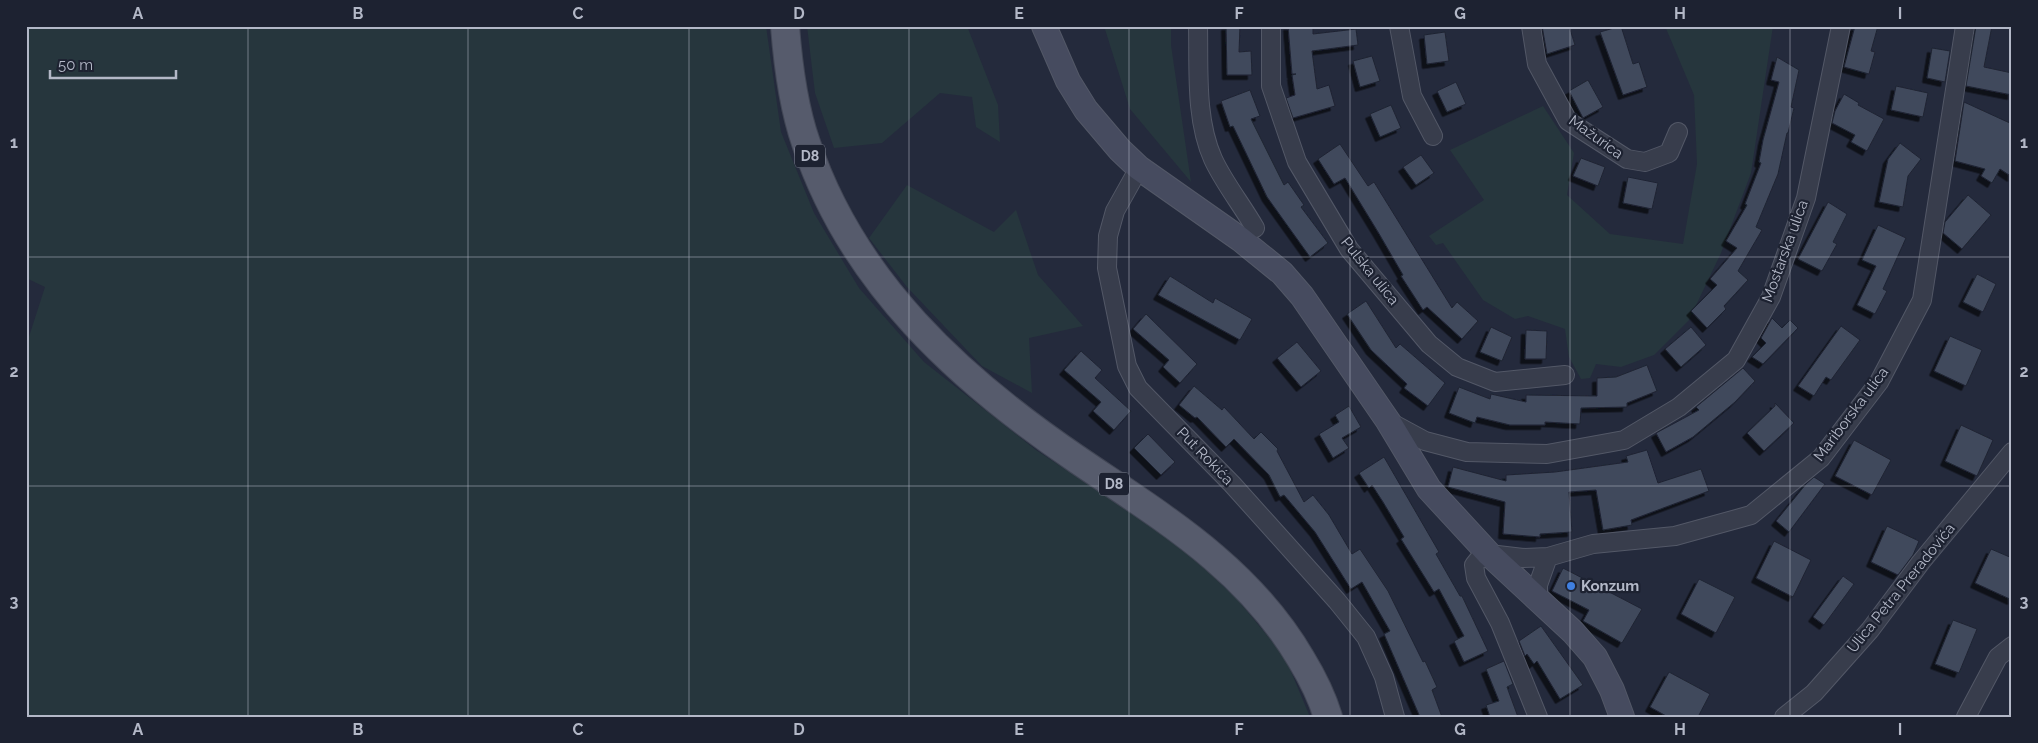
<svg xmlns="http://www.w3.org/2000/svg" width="2038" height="743" viewBox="0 0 2038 743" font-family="Raleway,sans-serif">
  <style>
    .green { fill: #26363d }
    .building { fill: #40485b; stroke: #1f2433; filter: url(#shadow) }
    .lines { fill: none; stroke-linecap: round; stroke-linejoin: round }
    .street-casing { stroke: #535867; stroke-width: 20 }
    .secondary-casing { stroke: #535867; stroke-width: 26 }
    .primary-casing { stroke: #414655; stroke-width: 30 }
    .street { stroke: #383d4c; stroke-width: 18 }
    .secondary { stroke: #464b5f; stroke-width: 24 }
    .primary { stroke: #565b6c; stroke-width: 28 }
    .grid { fill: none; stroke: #b3b8c7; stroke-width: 1; stroke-opacity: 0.55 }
    .shop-dot { fill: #3f7fe0; stroke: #1d2231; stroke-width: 2 }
    .labels { text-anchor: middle; stroke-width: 4.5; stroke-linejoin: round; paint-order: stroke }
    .shield { fill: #1d2231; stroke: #868b9a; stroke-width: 1 }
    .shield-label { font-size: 14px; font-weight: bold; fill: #b3b8c7 }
    .street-label { font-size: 15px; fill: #b3b8c7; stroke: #1d2231 }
    .poi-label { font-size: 15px; font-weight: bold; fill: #b3b8c7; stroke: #1d2231; text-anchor: start }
    .neatline { fill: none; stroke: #b3b8c7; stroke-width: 2 }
    .grid-label { font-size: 16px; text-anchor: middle; font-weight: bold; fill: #b3b8c7 }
  </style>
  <defs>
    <filter id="shadow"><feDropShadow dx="-4.5" dy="4.5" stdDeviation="0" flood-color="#0009"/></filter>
  </defs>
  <rect width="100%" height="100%" fill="#242a3c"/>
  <path class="green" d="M26 26H766L781 132 814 213 859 288 924 362 1036 450 1177 543 1237 599 1285 657 1310 717H26V346L45 287 26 278Z
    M807 26H967L998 105 1000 142 976 127 972 97 940 93 882 143 834 148 815 93Z
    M1104 26H1171V45L1191 182 1130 109Z
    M1665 26H1773L1751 173 1721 253 1689 320 1654 355 1621 367 1596 364 1590 378 1581 379 1569 357 1565 329 1528 316 1515 319 1483 300 1443 243 1436 245 1429 236 1484 200 1450 150 1543 106 1574 153 1567 195 1610 234 1683 244 1697 164 1694 95Z
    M907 185 994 232 1016 210 1038 275 1083 326 1029 338 1032 393 982 366 907 287 869 238Z"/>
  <path class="building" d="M1226 26H1240L1239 52 1251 51 1252 75H1227Z
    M1288 26H1313V34L1356 29 1358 45 1312 51 1317 89 1329 85 1335 106 1293 118 1286 98 1295 95 1292 75 1296 74H1292Z
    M1542 26H1569L1575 45 1547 54Z
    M1621 26 1633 64 1639 62 1647 87 1623 95 1600 32Z
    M1855 26H1878L1871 51 1875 52 1869 74 1844 67Z
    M1976 26H1992L1984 67 2012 73V95L1966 86Z
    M1445 32 1449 61 1427 64 1424 35Z
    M1932 48 1950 51 1945 82 1927 78Z
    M1372 56 1380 81 1360 87 1353 61Z
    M1777 57 1799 70 1791 107 1794 108 1788 133H1787L1778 174 1756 227 1762 230 1738 271 1748 280 1724 306 1726 309 1707 328 1691 311 1717 285 1710 279 1737 248 1726 241 1747 205 1745 204 1761 163 1759 162 1763 140 1779 82 1771 80Z
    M1588 80 1603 107 1583 118 1569 91Z
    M1456 82 1466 104 1447 112 1437 91Z
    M1896 86 1928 93 1923 117 1891 110Z
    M1250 90 1260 116 1251 119 1284 185 1288 182 1304 205 1301 207 1328 243 1310 257 1267 197 1233 126 1230 127 1221 101Z
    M1844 94 1859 103 1858 105 1884 119 1867 151 1851 142 1855 135 1832 123 1835 111Z
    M1964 102 2012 124V177L2000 169 1992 183 1981 176 1985 169 1955 161Z
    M1391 105 1401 128 1380 137 1370 114Z
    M1900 143 1921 159 1908 176 1903 207 1879 202 1888 159Z
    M1340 144 1368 186 1374 182 1452 308 1457 302 1478 321 1462 339 1427 307 1423 310 1401 276 1403 275 1378 232 1345 178 1334 184 1318 159Z
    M1421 155 1434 173 1416 185 1403 167Z
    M1581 158 1605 167 1598 186 1573 176Z
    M1628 177 1658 183 1652 209 1623 203Z
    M1968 195 1991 215 1962 249 1943 233 1945 222Z
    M1828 202 1847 214 1833 242 1837 244 1822 271 1798 259Z
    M1878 225 1906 238 1883 289 1887 291 1875 314 1857 305 1876 266 1862 260Z
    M1977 274 1996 284 1983 312 1963 302Z
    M1170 276 1213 303 1215 298 1252 319 1240 340 1158 295Z
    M1366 301 1396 348 1400 344 1445 383 1428 406 1404 388 1407 384 1371 350 1347 314Z
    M1146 314 1197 364 1180 383 1163 367 1169 360 1133 329Z
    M1772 318 1782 328 1790 320 1798 328 1763 364 1752 357 1766 343 1761 338Z
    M1841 326 1860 340 1831 380 1826 377 1814 396 1798 386Z
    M1491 327 1512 337 1502 361 1480 352Z
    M1691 327 1706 345 1681 367 1665 349Z
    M1526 330 1547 331 1546 359H1525Z
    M1950 336 1982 350 1966 386 1934 371Z
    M1297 342 1321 371 1301 387 1277 358Z
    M1081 351 1102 370 1095 378 1131 411 1114 430 1093 411 1101 402 1064 370Z
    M1647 365 1657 391 1627 403V407L1581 408 1580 424 1545 422V425H1510L1477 417 1475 423 1449 413 1459 387 1490 399 1491 394 1526 402V395L1597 396V378L1616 377Z
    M1743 368 1755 381 1735 402 1693 437 1666 452 1656 433 1699 410 1696 407Z
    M1194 386 1222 410 1224 407 1254 439 1261 432 1278 449 1277 451 1304 502 1313 495 1329 515 1352 554 1360 549 1388 591 1423 662 1425 661 1437 687 1432 690 1442 717H1420L1384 634 1390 631 1362 582 1351 589 1315 532 1284 495 1280 497 1269 475 1234 439 1226 447 1197 417 1195 418 1179 405Z
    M1775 403 1794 423 1764 451 1747 433 1775 406Z
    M1349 406 1361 427 1342 438 1349 448 1333 458 1319 434 1339 422 1335 415Z
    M1961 425 1993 440 1977 476 1945 461Z
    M1148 434 1175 462 1161 475 1134 448Z
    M1854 440 1891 460 1872 495 1835 476Z
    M1647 450 1658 483 1701 469 1709 491 1631 520 1632 525 1603 530 1596 490 1569 492 1572 532 1540 534V537L1503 534 1505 502 1448 487 1453 467 1506 481V475L1555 472 1628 462 1626 456Z
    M1384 457 1439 552 1436 554 1460 596H1462L1488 651 1464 662 1454 641 1464 636 1439 589 1434 592 1401 539 1404 537 1383 502 1372 485 1369 488 1359 473Z
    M1814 477 1825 484 1789 532 1776 521 1806 484Z
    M1887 526 1919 541 1913 555 1898 575 1871 562Z
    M1774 541 1811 560 1793 597 1756 578Z
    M1991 549 2012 558V600L1975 583Z
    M1563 568 1642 609 1622 643 1583 621 1589 610 1552 591Z
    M1843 576 1854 584 1824 625 1813 617Z
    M1699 579 1735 597 1716 633 1681 614Z
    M1953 620 1977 629 1959 673 1935 664Z
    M1541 626 1583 685 1560 699 1537 661 1534 664 1527 654 1525 656 1519 641Z
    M1504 661 1513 684 1507 687 1518 717H1490L1486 705 1499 701 1486 669Z
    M1669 672 1710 694 1698 717H1668L1650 707Z"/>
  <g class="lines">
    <defs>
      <path id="street" d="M1198 26C1199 69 1195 119 1213 159 1224 183 1242 205 1255 228
        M1271 26V86L1297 162 1349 249 1429 344 1457 367 1495 382 1565 375
        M1399 26 1412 96 1433 136
        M1531 26 1537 64 1568 121 1627 159 1645 162 1669 153 1678 132
        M1139 168 1115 211 1108 236 1107 268 1127 366 1138 388 1232 484 1337 601 1366 637 1384 677 1395 717
        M1388 421 1425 441 1467 452 1547 454 1624 440 1679 407 1736 360 1771 297 1806 198 1841 26
        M1538 600V585L1548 557 1593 544 1675 536 1751 515 1821 458 1879 382 1922 300 1965 26
        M1538 717 1500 623 1476 578 1474 565 1478 560 1489 554 1523 558 1548 557
        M1784 717 1814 693 1870 630 1921 562 2012 452
        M1966 717 1998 657 2012 646"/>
      <path id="secondary" d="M1044 26 1068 81 1086 110 1120 150 1139 168 1240 239 1282 273 1302 296 1388 421 1429 489 1489 554 1573 632 1595 657 1612 690 1622 717"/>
      <path id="primary" d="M785 26C788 65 793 106 806 143 852 282 960 380 1078 460 1163 518 1247 567 1301 659 1312 677 1322 697 1328 717"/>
    </defs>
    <use href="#street" class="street-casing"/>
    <use href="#secondary" class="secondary-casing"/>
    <use href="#primary" class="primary-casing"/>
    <use href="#street" class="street"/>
    <use href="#secondary" class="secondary"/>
    <use href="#primary" class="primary"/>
  </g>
  <path class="grid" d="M248 26V717M468 26V717M689 26V717M909 26V717M1129 26V717M1350 26V717M1570 26V717M1790 26V717M26 257H2012M26 486H2012"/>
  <circle class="shop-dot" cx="1571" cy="586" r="5"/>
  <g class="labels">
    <g class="shield">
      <rect x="795" y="144.5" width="30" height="23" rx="4"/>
      <rect x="1099" y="472.5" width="30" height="23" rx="4"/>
    </g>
    <g class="shield-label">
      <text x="810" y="161">D8</text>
      <text x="1114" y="489">D8</text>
    </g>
    <g class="street-label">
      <text transform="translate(1596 137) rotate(36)" y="5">Mažurica</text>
      <text transform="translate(1785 251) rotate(-70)" y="5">Mostarska ulica</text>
      <text transform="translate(1370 271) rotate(51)" y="5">Pulska ulica</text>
      <text transform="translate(1851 414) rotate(-53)" y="5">Mariborska ulica</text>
      <text transform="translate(1205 456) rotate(46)" y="5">Put Rokića</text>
      <text transform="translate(1901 588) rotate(-51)" y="5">Ulica Petra Preradovića</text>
    </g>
    <g class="poi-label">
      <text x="1581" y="591">Konzum</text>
    </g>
  </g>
  <rect width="2038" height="743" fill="none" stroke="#1d2231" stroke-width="55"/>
  <path d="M50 70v8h126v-8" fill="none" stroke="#b3b8c7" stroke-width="2.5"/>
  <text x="58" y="70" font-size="15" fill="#b3b8c7" stroke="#1d2231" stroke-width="4" paint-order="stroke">50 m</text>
  <rect x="28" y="28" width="1982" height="688" class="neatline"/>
  <g class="grid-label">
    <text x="138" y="19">A</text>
    <text x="358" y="19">B</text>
    <text x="578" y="19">C</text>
    <text x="799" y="19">D</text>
    <text x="1019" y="19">E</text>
    <text x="1239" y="19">F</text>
    <text x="1460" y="19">G</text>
    <text x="1680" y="19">H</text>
    <text x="1900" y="19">I</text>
    <text x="14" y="148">1</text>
    <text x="2024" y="148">1</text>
    <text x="14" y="377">2</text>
    <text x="2024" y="377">2</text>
    <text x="14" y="607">3</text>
    <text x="2024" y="607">3</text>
    <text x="138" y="735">A</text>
    <text x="358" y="735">B</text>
    <text x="578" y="735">C</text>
    <text x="799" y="735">D</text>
    <text x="1019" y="735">E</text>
    <text x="1239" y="735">F</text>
    <text x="1460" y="735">G</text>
    <text x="1680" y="735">H</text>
    <text x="1900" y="735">I</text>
  </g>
</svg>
